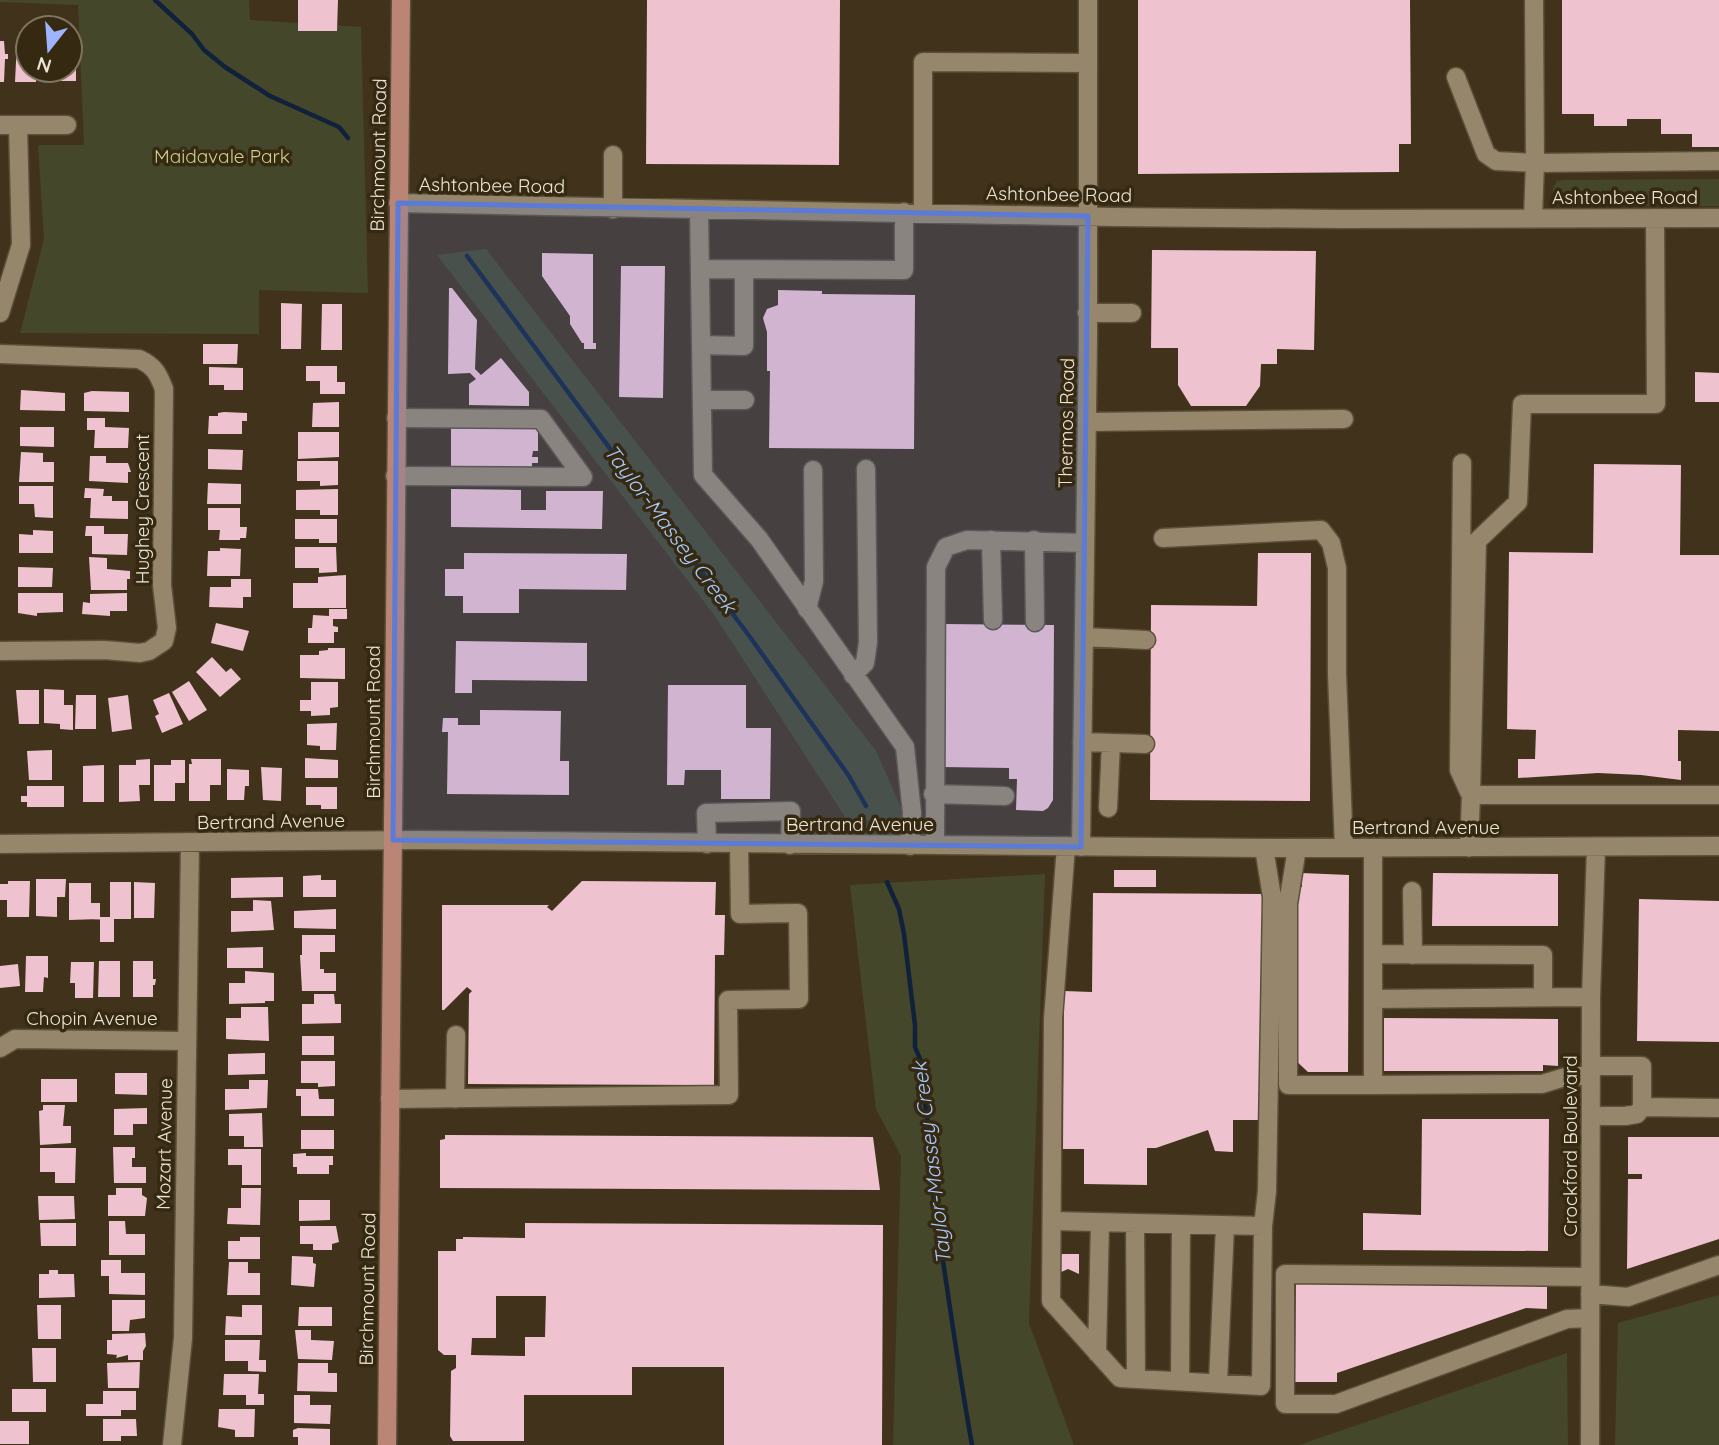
<svg xmlns="http://www.w3.org/2000/svg" width="1719" height="1445" viewBox="0 0 1719 1445" font-family="Quicksand,sans-serif">
  <style>
    .green { fill: #45472a }
    .lines { fill: none; stroke-linecap: round; stroke-linejoin: round }
    .stream { stroke: #10213b; stroke-width: 4.5 }
    .building { fill: #efc2cf; fill-rule: evenodd }
    .minor-casing { stroke: #5a4f3a; stroke-width: 21 }
    .major-casing { stroke: #5a4f3a; stroke-width: 21 }
    .minor { stroke: #96866c; stroke-width: 18 }
    .major { stroke: #ba8575; stroke-width: 18 }
    .marked { fill: #5b7bd7; fill-opacity: 0.2; stroke: #5b7bd7; stroke-width: 5; stroke-linejoin: round }
    .labels { text-anchor: middle; stroke-width: 7; stroke-linejoin: round; paint-order: stroke }
    .street-label { font-size: 19px; fill: #ece4d5; stroke: #362911 }
    .park-label { font-size: 19px; fill: #cbd090; stroke: #362911 }
    .water-label { font-size: 21px; font-style: italic; fill: #a5caff; stroke: #362911 }
  </style>
  <rect width="100%" height="100%" fill="#41331b"/>
  <path class="green" d="M0 0H249L250 20 361 27 368 293 259 290V334L20 333 44 239 38 145H84L78 5 0 2Z
    M1719 179V206H1564L1554 200 1553 188 1557 181 1564 180Z
    M486 249 876 751 907 821 847 820 715 616 437 255Z
    M1045 874 1029 1323 1074 1445H893L901 1156 876 1109 850 885Z
    M1719 1295V1445H1615L1618 1323Z
    M1567 1353 1568 1445H1299Z"/>
  <g class="lines">
    <path class="stream" d="M155 0 192 34 204 50 225 67 270 96 339 127 348 138
      M467 256 750 637 849 776 866 806
      M887 882 899 909 904 934 915 1025V1047L923 1066 922 1080 931 1147 928 1161C943 1256 955 1351 972 1445"/>
  </g>
  <path class="building" d="M298 0H338L337 31H298Z
    M647 0H840L839 165 646 164Z
    M1138 0H1410L1411 144H1399V172L1138 174Z
    M1562 0H1719V147H1692V134H1661V119H1627V126H1594V114H1562Z
    M0 41H4L5 54H8V59H5L4 82H0Z
    M17 41 28 42V70H36V82H15Z
    M70 47H76V81H55V70H70Z
    M1152 250 1316 251 1314 350 1277 349V364H1261L1260 386 1246 406H1191L1178 385V348H1151Z
    M542 253 593 254V343H596V349H584V343H582L570 324V316L542 276Z
    M621 266H665L663 398 619 397Z
    M449 288H452L477 320 475 369 481 375 501 358 529 392V406L469 405V384L476 379 470 373 448 374Z
    M778 290 822 291V294L915 295 914 449 769 448 770 371H767V332L763 318 767 309 778 305Z
    M281 303 302 304 301 349H281Z
    M322 304H342V350H321Z
    M203 344H238L237 364H203Z
    M306 366H337V382H345V394H320V381H306Z
    M209 367 243 368V390H224V385H209Z
    M1695 372 1719 373V402H1695Z
    M21 390 65 393V411L20 410Z
    M92 391 129 392V412L84 411V393Z
    M339 402V427H312L313 403Z
    M224 412 247 413V421H242V434H208L209 416H218V413Z
    M87 418H105V427L129 428 128 448H94L95 430H87Z
    M20 427H54V447L20 446Z
    M451 427 538 428V451H533L532 457H538V463H532V468H451Z
    M298 432H339V457L298 459Z
    M208 449 243 450 242 470 208 469Z
    M21 452 43 453V462H54V482H19Z
    M90 456H106V463H128L131 472H128V483L89 481Z
    M297 461H338V485L320 486V481H297Z
    M1594 464 1681 465 1680 555H1719V731L1678 730V761H1681V780L1641 775 1598 773 1518 778V759H1535L1536 730 1507 729 1509 552 1593 553Z
    M208 483 241 484V504H207Z
    M19 486H53V518L35 517 34 504H19Z
    M85 488 104 489 103 496H112V501H128V519L90 518 91 498H84Z
    M338 489V515H320V510H296V490Z
    M451 489 521 490V510H546V491H603L602 529 451 527Z
    M208 508H240V527H247L246 538H240V540H219L220 530H208Z
    M295 519H337V543H319V539H295Z
    M86 526H104V534H128L127 555 92 554V536H85Z
    M33 530 53 531V553H19V534L33 535Z
    M295 547H336L337 572 319 573V568H295Z
    M220 548 241 549 240 576H207L208 551H220Z
    M464 553 627 554 626 590 519 589V613H463V596H445V569H464Z
    M1258 553H1311L1310 801 1150 800 1151 605 1257 606Z
    M89 557 107 558V569L130 571V579H127V590H91Z
    M18 567 53 568 52 587H18Z
    M346 575V608H293V583H318V577Z
    M231 579H251V597H243V608L209 607 210 587H231Z
    M18 593H63V612L37 613V616L18 613Z
    M127 593V611H110V616L82 614 83 602 90 603V594Z
    M329 609H347V619H333V626L338 627V632H334V643H308V628H312L313 615 329 616Z
    M216 623 249 631 243 651 211 643Z
    M943 624 1054 625 1053 800 1048 808 1043 811 1016 810 1017 779H1009V768L942 767Z
    M456 641 587 643V681L472 680V693H455Z
    M328 648H345V679L300 678V655H319V651L328 650Z
    M212 657 226 672 231 668 241 679 220 697 196 672Z
    M189 681 207 710 189 721 172 692Z
    M311 682H338V707L330 708V715L311 716V711H300V700H311Z
    M668 685H746V728H771L770 799H721V770H685L684 785H667Z
    M44 689 64 690V705H73V730L60 729V724L44 723Z
    M16 690H39V724H19Z
    M169 693 183 724 162 733 155 716 159 714 153 700Z
    M76 695H96V729H75Z
    M128 695 132 729 112 732 108 698Z
    M480 710 561 711 560 761H569V795L447 794 448 732H442L443 718H458V725H480Z
    M337 723 336 750H320V746L307 745V724Z
    M52 750V780H29L27 751Z
    M305 758 338 760V778H305Z
    M150 759V785H139L140 801 119 802V765H136V760Z
    M191 759H221V785H210V801H189V764H192Z
    M171 760H185V783H175V801H154V765H171Z
    M104 765V802H83V766Z
    M261 767 282 768 281 801 263 800Z
    M227 769 249 770V786H245L244 800H227Z
    M27 786H64V807H27V802H21V796H27Z
    M306 787H337V809H321V805H306Z
    M1114 870H1156V887H1114Z
    M1301 873 1349 875 1348 1072H1308L1294 1059 1295 886 1302 887Z
    M1433 873 1558 874V926H1432Z
    M321 875V880H336V897H303V876Z
    M283 877V897L231 898V878Z
    M36 879H66L65 897H57V917L36 916Z
    M8 881H30L29 917H7V900H0V884H8Z
    M582 881 716 882 715 915H725L724 955H715L714 1085 468 1084 469 994 472 991 467 987 444 1010H442V905H549L547 907 552 911Z
    M110 882H131V919H114V942H100V917H110Z
    M134 882 155 883 154 918H134Z
    M69 883H91V903H100V919L69 920Z
    M1093 893 1263 894 1261 1120H1233V1152L1215 1151 1208 1130 1156 1148H1147V1185L1084 1184V1149H1063L1064 991 1092 992Z
    M1639 899 1719 901V1042L1637 1041Z
    M253 900 271 901 274 930 231 932V911H253Z
    M336 909V929L294 928V911Z
    M302 935H335V952H320V969H324V973H336V991H302L300 955H302Z
    M263 947V968H227V948Z
    M26 956H48V978L44 977 43 992H25Z
    M99 961H120V997H98Z
    M133 961H153V979H156L155 985H153V997H133Z
    M71 962H94L93 998H75V983H70Z
    M18 964 20 986 0 988V966Z
    M245 971 274 973V1001H265V1003L229 1004V983H245Z
    M314 994H334L335 1004H341V1023L302 1024V1004H314Z
    M241 1007H268L269 1041 226 1039V1018H241Z
    M1384 1018 1558 1019V1066L1543 1065V1071H1384Z
    M302 1036H334V1055H302Z
    M265 1053V1074L228 1075V1054Z
    M301 1061H335V1086L318 1087V1083H301Z
    M115 1073H147V1095L115 1094Z
    M41 1079H77V1102H41Z
    M249 1080H268L267 1108 225 1110V1089H249Z
    M296 1089H318L319 1099H334V1116H301V1096H296Z
    M43 1105H65L63 1126H71V1143L40 1145 39 1111 43 1110Z
    M147 1108V1124H133V1135H114V1109Z
    M262 1113 263 1147H244V1136H229V1114Z
    M1422 1119H1549L1548 1251 1363 1250V1213L1421 1215Z
    M301 1130H334V1149H301Z
    M445 1135 873 1137 880 1190 440 1188V1140L445 1139Z
    M1628 1137H1719V1239L1627 1269 1628 1179H1642V1174H1628Z
    M113 1147H135V1158H132V1167H146V1183H114Z
    M40 1148H76L75 1183H55V1172H40Z
    M228 1149H261V1185H242V1165H228Z
    M306 1153V1156H333V1165H329V1174H297V1167H293V1154Z
    M116 1188H142V1195L147 1198 145 1216H108V1195H116Z
    M241 1188H261L260 1225 227 1224 228 1208H241Z
    M38 1196H74L75 1219 39 1220Z
    M299 1200H330V1220L299 1221Z
    M109 1221H125L126 1234H145V1255H109Z
    M40 1223H76V1246H41Z
    M525 1223 883 1225 882 1445H724V1367H632V1395H524V1441H453L450 1436 451 1371 456 1368V1355H444L438 1350V1251H456V1239H463V1237L525 1238ZM496 1296H546L545 1337H525V1356L471 1355 472 1338H496Z
    M300 1226H336L339 1242 332 1244V1250H313V1244H300Z
    M240 1237H260V1259H228V1241H240Z
    M1059 1254H1079V1274L1068 1269 1059 1273Z
    M292 1256 313 1257V1263L316 1264 314 1287 291 1285Z
    M101 1260H121V1273H145V1295L109 1294V1276H101Z
    M229 1262H248V1273H260V1295H227Z
    M49 1270H58V1274H74L75 1297 39 1298V1274H49Z
    M1296 1279 1547 1281V1309L1526 1308 1337 1373V1382H1295Z
    M112 1300H145V1318L130 1320 129 1331H112Z
    M37 1305H61V1339H38Z
    M242 1305H262V1335H225L226 1316 242 1317Z
    M299 1307H332V1326H298Z
    M295 1330H311V1340L334 1341 332 1360 298 1359Z
    M145 1333 146 1346 143 1351V1360H128V1355L116 1358 117 1355 107 1354V1340H112V1334Z
    M225 1340H260L259 1360H266V1372L248 1371V1361H225Z
    M32 1348H56V1382H33Z
    M140 1362 139 1388H108L107 1363Z
    M298 1363H328V1373H337V1392L297 1391Z
    M224 1374H259L258 1394H264V1405H246V1395H223Z
    M12 1389H46V1412H12Z
    M103 1391H136V1410H121V1416H86V1404H103Z
    M294 1395H310V1405H331L330 1424 294 1423Z
    M219 1409H255L254 1437H235V1430L218 1427Z
    M103 1419H136L137 1436H121V1441H103Z
    M0 1421H29V1444H0Z
    M298 1428 330 1429V1445H298V1437H293V1430Z"/>
  <g class="lines">
    <defs>
      <path id="minor" d="M1534 0 1535 163 1719 161
        M1456 77 1486 154 1496 161 1535 163 1533 218
        M0 125H67
        M398 203 1112 217 1342 219 1719 218
        M613 209V155
        M699 210 703 475 759 539 905 747 912 813 910 846
        M923 212V62L1087 63
        M700 269 904 270V212
        M0 313 21 245 18 126
        M1087 313H1132
        M701 345 744 346V270
        M0 354 139 359C154 366 158 373 164 389L162 585 167 628 164 641 149 651 140 653 104 650 0 651
        M702 400H745
        M1087 422 1344 419
        M1462 463 1459 770 1469 792
        M395 476 583 477 541 419 396 418
        M1163 538 1321 530 1331 543 1337 568V674L1344 848
        M991 540 993 620
        M1034 540 1035 622
        M807 609 814 581 813 470
        M1084 637 1146 640
        M853 675 865 663 868 642 866 469
        M1082 742 1145 744
        M933 794 1005 796
        M1471 795 1477 541 1518 502 1522 404H1656L1655 218
        M1108 808 1111 743
        M0 844 419 840 1264 848 1719 846
        M707 844 706 813 791 811 790 845
        M935 845 936 567 946 547 967 540 1085 543
        M1081 847 1088 339V0
        M1297 848 1288 904V1085H1373
        M1373 848V1085L1542 1084 1565 1077 1591 1075
        M1469 848 1471 795H1719
        M1412 891 1413 955
        M1373 954 1543 955V997
        M1373 999 1591 997
        M0 1048 15 1039 187 1041
        M390 1099 729 1095 728 1000 799 999 798 913 740 914 739 844
        M455 1099 456 1035
        M1642 1107 1719 1108
        M1591 1116H1625L1637 1114 1642 1107V1066H1591
        M1053 1221 1263 1226 1261 1386 1120 1378 1051 1301 1053 1019 1066 846
        M1135 1224 1136 1379
        M1263 1226 1267 1191 1272 897 1264 848
        M1590 1277 1285 1274V1404H1336L1567 1319 1590 1318
        M1590 1294 1628 1297 1719 1265
        M1097 1353 1100 1223
        M1180 1381 1181 1225
        M1218 1383 1225 1226
        M172 1445 183 1338 190 843
        M1590 1445 1591 997 1596 847"/>
      <path id="major" d="M387 1445 401 0"/>
    </defs>
    <use href="#minor" class="minor-casing"/>
    <use href="#major" class="major-casing"/>
    <use href="#minor" class="minor"/>
    <use href="#major" class="major"/>
  </g>
  <path class="marked" d="M398 203 1088 216 1081 847 393 840Z"/>
  <g class="labels">
    <g class="street-label">
      <text transform="translate(378 155) rotate(-89)" y="7">Birchmount Road</text>
      <text transform="translate(492 185) rotate(1)" y="7">Ashtonbee Road</text>
      <text transform="translate(1059 194) rotate(1)" y="7">Ashtonbee Road</text>
      <text x="1625" y="204">Ashtonbee Road</text>
      <text transform="translate(1066 423) rotate(-89)" y="7">Thermos Road</text>
      <text transform="translate(142 509) rotate(-90)" y="7">Hughey Crescent</text>
      <text transform="translate(373 722) rotate(-90)" y="7">Birchmount Road</text>
      <text transform="translate(271 821) rotate(-1)" y="7">Bertrand Avenue</text>
      <text x="860" y="831">Bertrand Avenue</text>
      <text x="1426" y="834">Bertrand Avenue</text>
      <text x="92" y="1025">Chopin Avenue</text>
      <text transform="translate(164 1144) rotate(-89)" y="7">Mozart Avenue</text>
      <text transform="translate(1570 1146) rotate(-90)" y="7">Crockford Boulevard</text>
      <text transform="translate(367 1289) rotate(-89)" y="7">Birchmount Road</text>
    </g>
    <g class="park-label">
      <text x="222" y="163">Maidavale Park</text>
    </g>
    <g class="water-label">
      <text transform="translate(670 529) rotate(53)" y="7">Taylor-Massey Creek</text>
      <text transform="translate(932 1163) rotate(-97)" y="7">Taylor-Massey Creek</text>
    </g>
  </g>
  <g transform="translate(49 49) rotate(197)"><circle r="33" fill="#362911" stroke="#7f745f" stroke-width="2"/>
  <path d="M0-5L12 26L0 18L-12 26Z" fill="#9eb4fd"/>
  <text y="-10" font-size="19" font-weight="bold" text-anchor="middle" fill="#ece4d5">N</text>
  </g>
</svg>
